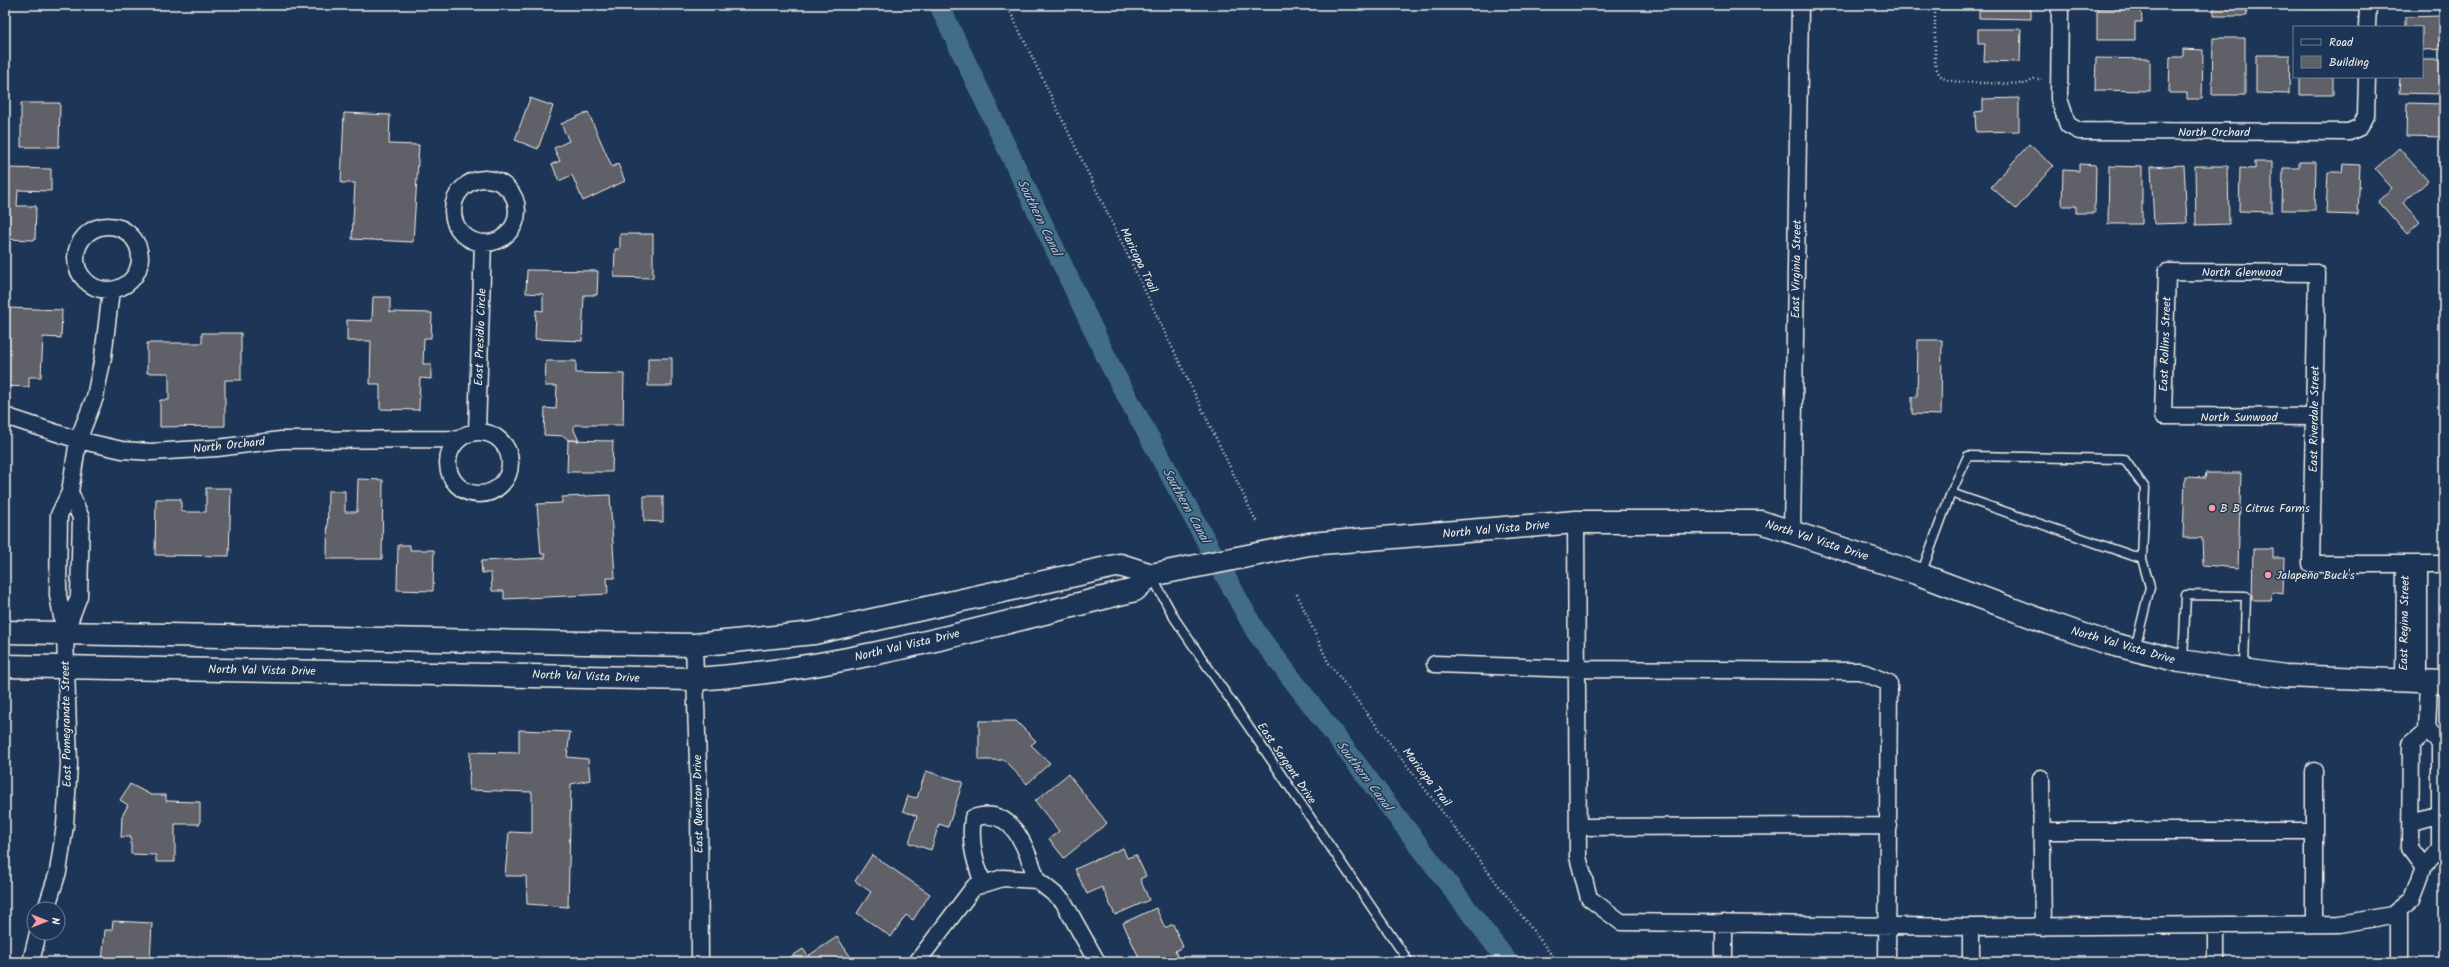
<svg xmlns="http://www.w3.org/2000/svg" width="2449" height="967" viewBox="0 0 2449 967" font-family="Kalam,sans-serif">
  <style>
    .lines { fill: none; stroke-linecap: round; stroke-linejoin: round }
    .canal { stroke: #426d88; stroke-width: 20 }
    .building { fill: #5e6068; stroke: #f4f1e8 }
    .lane-casing { stroke: #f4f1e8; stroke-width: 11 }
    .street-casing { stroke: #f4f1e8; stroke-width: 19 }
    .secondary-casing { stroke: #f4f1e8; stroke-width: 25 }
    .path { stroke: #f4f1e8; stroke-width: 2.5; stroke-dasharray: 1 3; stroke-linecap: butt }
    .lane { stroke: #1d3557; stroke-width: 8 }
    .street { stroke: #1d3557; stroke-width: 16 }
    .secondary { stroke: #1d3557; stroke-width: 22 }
    .poi-dot { fill: #ff9aa2; stroke: #1d3557; stroke-width: 1.5 }
    .labels { text-anchor: middle; stroke-width: 3; stroke-linejoin: round; paint-order: stroke }
    .street-label { font-size: 12px; fill: #f4f1e8; stroke: #1d3557 }
    .poi-label { font-size: 12px; fill: #f4f1e8; stroke: #1d3557; text-anchor: start }
    .water-label { font-size: 13px; font-style: italic; fill: #b6c3c6; stroke: #1d3557 }
  </style>
  <rect width="100%" height="100%" fill="#1d3557"/>
  <filter id="ink" filterUnits="userSpaceOnUse"><feTurbulence type="fractalNoise" baseFrequency=".025" numOctaves="2"/><feDisplacementMap in="SourceGraphic" scale="8" xChannelSelector="R" yChannelSelector="G"/><feConvolveMatrix kernelMatrix="1 2 1 2 8 2 1 2 1" color-interpolation-filters="sRGB"/></filter>
  <g filter="url(#ink)">
    <g class="lines">
      <path class="canal" d="M939 5 1112 369 1256 632 1508 962"/>
    </g>
    <path class="building" d="M1979 5H2031V19L1979 18Z
      M2214 5H2246L2247 16H2214Z
      M2302 5H2333L2332 9H2302Z
      M2141 7 2142 22H2135V40H2097V8Z
      M2442 16 2444 49 2422 50V27H2405V17Z
      M1978 29H2021L2020 62 1984 61 1985 44H1978Z
      M2213 38H2245V95H2212Z
      M2183 49 2203 50 2202 99H2187V93H2169L2170 57H2183Z
      M2256 55H2290L2289 94 2256 93Z
      M2096 58 2150 59V91L2095 90Z
      M2422 60H2442L2444 94 2399 93 2400 77H2422Z
      M2300 77H2333V95H2300Z
      M530 98 553 106 538 149 515 140Z
      M2019 98V131L1976 132 1975 112 1983 111V99Z
      M21 103H60L59 147H21Z
      M2407 103 2444 104V137L2406 136Z
      M588 112 612 167 618 164 625 181 583 201 572 175 559 181 552 164 560 161 554 148 569 141 561 124Z
      M344 113 390 115 389 144 419 145 413 242 352 239 355 183H341Z
      M2029 144 2053 166 2016 209 1991 187Z
      M2399 148 2428 181 2403 203 2420 222 2407 234 2378 201 2392 188 2375 169Z
      M2255 162H2272V212L2239 211 2240 168 2255 169Z
      M2299 162H2316L2315 210H2282L2283 168H2299Z
      M2079 164 2096 165 2095 213H2076V206H2062L2063 170 2079 171Z
      M2343 164 2360 165 2358 215 2326 214 2328 172H2342Z
      M2184 165 2187 223 2154 224 2151 167Z
      M2109 166 2142 167V224H2108Z
      M2195 166H2228L2229 224 2196 225Z
      M5 168 51 169V191L18 190 17 206H36L35 240 5 239Z
      M620 234H653V278L614 277 615 249H620Z
      M527 270 598 271 597 295H584L582 341 535 339 536 310 543 311V294L526 293Z
      M5 296 8 297V308L62 310 61 338 43 337 41 377H29V387L5 386Z
      M373 297H390V312L432 313 431 338H424L423 364H431V379L420 378 419 410 380 409V384H370L371 341H347V320L372 321Z
      M202 333H241V380H225V426L160 427V400H169V373H147V343H202Z
      M1918 340H1942L1941 415 1912 414V397H1917Z
      M648 358H672V386H648Z
      M546 361H576V373L624 374 623 425H574V430L579 441 568 440 564 436 544 435 545 408 556 409 557 386H545Z
      M568 440 613 441 612 472H567Z
      M2206 473H2241L2238 568 2203 565 2202 538H2183L2185 477 2205 478Z
      M358 479 383 480 382 559H327L328 491H345V512H357Z
      M206 488H231L229 556 155 555 156 499H181V512H206Z
      M610 495 615 578H607L608 594 504 599V591H492L491 573H482L481 561 545 558V554H541L537 504 562 503V497Z
      M644 496H663V522L644 521Z
      M398 545H410V550H434L433 591 397 590Z
      M2253 549H2273V558H2284L2283 594 2272 592 2270 600H2252Z
      M979 721H1016L1036 741 1031 745 1050 763 1027 784 1004 760H979Z
      M519 730 570 732 567 757 588 759 590 780 571 784 568 907 527 904 526 876H505L509 832 532 833V792L469 790 470 752 519 753Z
      M926 771 963 782 948 827 939 824 931 850 909 843 917 816 903 811 908 796 917 798Z
      M1068 774 1107 823 1064 858 1049 839 1059 831 1035 801Z
      M130 784 151 795H166V801L200 802V824H175V862H156V855L131 854V837H121L122 816 128 805 120 800Z
      M1123 848 1127 858 1136 855 1146 876 1140 879 1149 900 1115 915 1102 887 1087 894 1075 869Z
      M872 855 930 894 913 920 906 915 891 937 857 913 871 892 855 881Z
      M1156 908 1165 928 1173 924 1183 947 1175 951 1180 962H1141L1123 923Z
      M113 921 152 923 150 962H102L105 930H112Z
      M837 937 854 962H783L803 949 808 956Z"/>
    <g class="lines">
      <defs>
        <path id="lane" d="M1951 493 1968 456 2124 459 2145 488 2142 559
          M1921 574 1951 493 2142 559 2150 587 2135 649
          M1152 577 1175 619 1409 962
          M2183 661 2186 595 2246 596 2244 668"/>
        <path id="street" d="M2060 5 2059 99 2068 125 2079 131 2349 132 2360 127 2366 116 2367 77
          M2367 27 2368 5
          M453 211a32 32 0 1 1 64 0a32 32 0 1 1-64 0Z
          M76 258a32 32 0 1 1 64 0a32 32 0 1 1-64 0Z
          M5 416 78 440 122 450 151 452 217 448 281 440 458 439
          M2314 417 2163 416 2167 272 2317 273 2311 564H2444
          M448 463a31 31 0 1 1 62 0a31 31 0 1 1-62 0Z
          M477 432 483 243
          M1576 522 1578 857 1589 898 1621 922 1971 927 2340 924 2392 915 2412 899 2424 867 2440 848V743L2427 731
          M1792 533 1800 5
          M65 633 79 596 81 518 70 492
          M694 645 699 793 700 962
          M1435 664 1578 669 1860 671 1889 683 1887 962
          M2404 681 2405 564
          M2419 681V564
          M2041 778 2043 927
          M2412 822 2444 813
          M1578 827 1889 826
          M2042 831H2314
          M2424 867 2410 848 2411 744 2427 731 2429 681
          M983 884C975 861 969 842 973 818 1014 805 1026 849 1037 880
          M46 909 58 872 65 825 69 764 65 633 58 595 59 515 70 492 78 440 95 397 103 357 111 290
          M2314 924V771
          M2216 926V962
          M31 962 38 933
          M917 962 974 887 1003 878 1037 880 1063 901 1097 962
          M1724 962V923
          M1971 962V927
          M2399 962V910"/>
        <path id="secondary" d="M5 632 694 645 814 633 1120 565 1151 575 1309 544 1576 522H1761L1916 573 2049 623 2108 643 2180 661 2285 676 2444 682
          M5 666 694 679C844 670 989 626 1135 590L1151 575"/>
      </defs>
      <use href="#lane" class="lane-casing"/>
      <use href="#street" class="street-casing"/>
      <use href="#secondary" class="secondary-casing"/>
      <path class="path" d="M1007 5 1257 523
        M1935 5V64C1937 70 1939 76 1945 79 1954 84 2012 83 2026 84L2034 79H2042
        M1297 594 1328 662 1557 962"/>
      <use href="#lane" class="lane"/>
      <use href="#street" class="street"/>
      <use href="#secondary" class="secondary"/>
    </g>
  </g>
  <g class="poi-dot">
    <circle cx="2212" cy="508" r="4"/>
    <circle cx="2268" cy="575" r="4"/>
  </g>
  <g class="labels">
    <g class="street-label">
      <text x="2214" y="136">North Orchard</text>
      <text transform="translate(1139 260) rotate(64)" y="4">Maricopa Trail</text>
      <text transform="translate(1796 269) rotate(-89)" y="4">East Virginia Street</text>
      <text x="2242" y="276">North Glenwood</text>
      <text transform="translate(480 337) rotate(-88)" y="4">East Presidio Circle</text>
      <text transform="translate(2165 344) rotate(-88)" y="4">East Rollins Street</text>
      <text x="2239" y="421">North Sunwood</text>
      <text transform="translate(2314 419) rotate(-89)" y="4">East Riverdale Street</text>
      <text transform="translate(229 445) rotate(-6)" y="4">North Orchard</text>
      <text transform="translate(1496 529) rotate(-5)" y="4">North Val Vista Drive</text>
      <text transform="translate(1817 540) rotate(18)" y="4">North Val Vista Drive</text>
      <text transform="translate(2404 623) rotate(-89)" y="4">East Regina Street</text>
      <text transform="translate(907 645) rotate(-13)" y="4">North Val Vista Drive</text>
      <text transform="translate(2123 645) rotate(16)" y="4">North Val Vista Drive</text>
      <text transform="translate(262 670) rotate(1)" y="4">North Val Vista Drive</text>
      <text transform="translate(586 676) rotate(2)" y="4">North Val Vista Drive</text>
      <text transform="translate(66 724) rotate(-91)" y="4">East Pomegranate Street</text>
      <text transform="translate(1287 763) rotate(56)" y="4">East Sargent Drive</text>
      <text transform="translate(1427 777) rotate(52)" y="4">Maricopa Trail</text>
      <text transform="translate(698 804) rotate(-91)" y="4">East Quenton Drive</text>
    </g>
    <g class="poi-label">
      <text x="2220" y="512">B B Citrus Farms</text>
      <text x="2276" y="579">Jalapeño Buck's</text>
    </g>
    <g class="water-label">
      <text transform="translate(1040 217) rotate(64)" y="5">Southern Canal</text>
      <text transform="translate(1187 505) rotate(61)" y="5">Southern Canal</text>
      <text transform="translate(1365 775) rotate(53)" y="5">Southern Canal</text>
    </g>
  </g>
  <rect width="2449" height="967" fill="none" stroke="#1d3557" stroke-width="20"/>
  <rect x="10" y="10" width="2429" height="947" fill="none" stroke="#f4f1e8" stroke-width="1.5" filter="url(#ink)"/>
  <rect x="2293" y="26" width="130" height="52" fill="#1d3557" stroke="#738091"/>
  <rect x="2301" y="39" width="20" height="6" fill="#1d3557" stroke="#738091"/>
  <text x="2329" y="46" font-size="12" fill="#f4f1e8">Road</text>
  <rect x="2301" y="56" width="20" height="12" fill="#5e6068" stroke="#738091"/>
  <text x="2329" y="66" font-size="12" fill="#f4f1e8">Building</text>
  <g transform="translate(46 921) rotate(90)"><circle r="19" fill="#1d3557" stroke="#738091"/>
  <path d="M0-3L7 15L0 10L-7 15Z" fill="#ff9aa2"/>
  <text y="-6" font-size="11" font-weight="bold" text-anchor="middle" fill="#f4f1e8">N</text>
  </g>
</svg>
